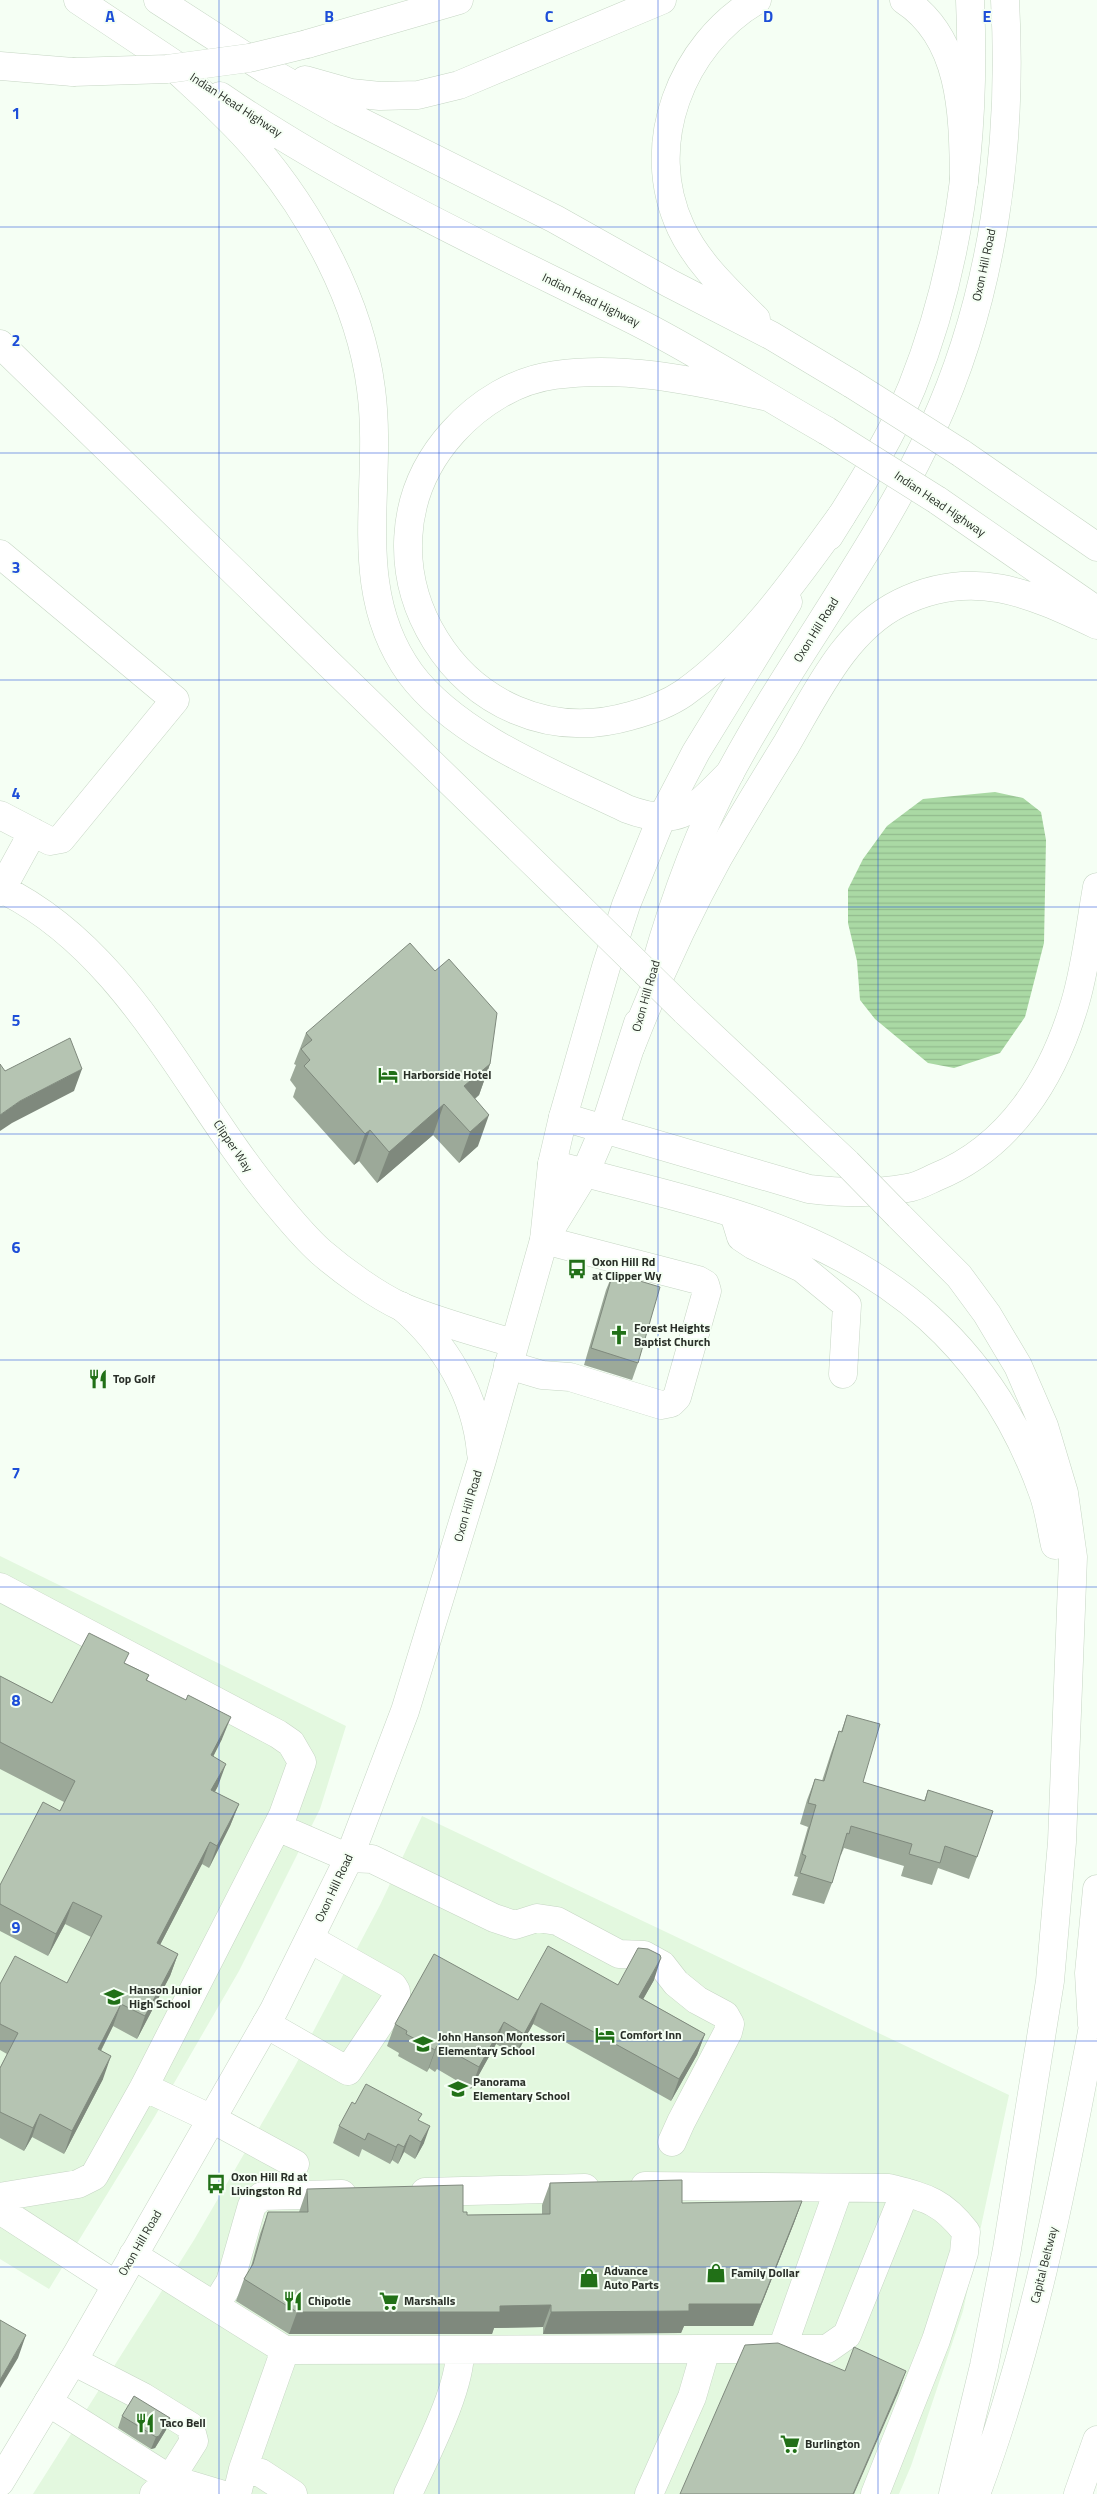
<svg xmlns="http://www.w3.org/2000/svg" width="1097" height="2494" viewBox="0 0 1097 2494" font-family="'Titillium Web',sans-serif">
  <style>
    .built { fill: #e3f8df }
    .water { fill: url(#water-rules) }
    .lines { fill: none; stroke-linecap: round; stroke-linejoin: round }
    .minor-casing { stroke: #c6d6c4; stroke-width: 29 }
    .major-casing { stroke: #c6d6c4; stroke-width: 29 }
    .highway-casing { stroke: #c6d6c4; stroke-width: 29 }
    .minor { stroke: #fff; stroke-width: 28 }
    .major { stroke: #fff; stroke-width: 28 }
    .highway { stroke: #fff; stroke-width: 28 }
    .highway-bridge-casing { stroke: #c6d6c4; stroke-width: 29; stroke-linecap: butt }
    .highway-bridge { stroke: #fff; stroke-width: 28 }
    .wall { fill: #9ca999 }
    .shaded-wall { fill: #7f897d }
    .building { fill: #b5c4b2; stroke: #7f897d }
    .grid { fill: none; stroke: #1d4ed8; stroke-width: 1; stroke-opacity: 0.55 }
    .labels { text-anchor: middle; stroke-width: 4; stroke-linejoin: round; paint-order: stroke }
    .street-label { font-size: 12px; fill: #292f28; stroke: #f5fff4 }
    .poi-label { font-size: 12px; font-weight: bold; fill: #292f28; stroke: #f5fff4; text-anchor: start }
    .grid-label { font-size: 16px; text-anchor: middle; font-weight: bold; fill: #1d4ed8; stroke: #f5fff4; stroke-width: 4; stroke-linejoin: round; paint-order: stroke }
  </style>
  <defs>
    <pattern id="water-rules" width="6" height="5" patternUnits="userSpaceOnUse" patternTransform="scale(1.25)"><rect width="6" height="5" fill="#aad9a4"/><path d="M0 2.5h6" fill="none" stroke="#92bb8d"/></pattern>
  </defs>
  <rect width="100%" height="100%" fill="#f5fff4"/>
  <path class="built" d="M0 1556 346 1726 320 1809 239 1971 155 2116 49 2289 0 2259Z
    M422 1816 1009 2095 963 2311 911 2466 899 2494H33L194 2240 295 2066 380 1905Z"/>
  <path class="water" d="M995 792 1023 798 1041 812 1046 840 1044 943 1025 1017 1000 1053 954 1068 928 1063 875 1019 860 1000 857 961 848 923V889L863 859 887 826 923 799Z"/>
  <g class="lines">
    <defs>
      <path id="minor" d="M0 554 175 700 61 839 50 841 0 815
        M0 888C128 950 186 1094 273 1199 288 1217 303 1236 321 1252 343 1271 376 1295 402 1307 438 1322 476 1332 513 1343
        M0 892 33 832
        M734 1214 741 1237 753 1245 802 1268 847 1305 843 1374
        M508 1365 542 1375 570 1377 661 1405 671 1403 677 1397 707 1291 705 1284 698 1280 544 1240
        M0 1587 278 1734 291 1743 302 1762 283 1815 144 2087 94 2176 78 2184 0 2197
        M277 1827 349 1858 372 1859 494 1918 515 1925 537 1918 557 1921 619 1954 644 1955 662 1965 676 1983 697 2000 725 2015 730 2024 728 2032 681 2122 672 2142
        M266 2024 348 2071 396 1999V1991L393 1986 310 1939
        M144 2087 212 2119 295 2164
        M645 2186 889 2188C927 2198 942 2201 966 2232L964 2253 936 2340 875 2494
        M425 2192 585 2188
        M0 2210 116 2285
        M133 2255 285 2350 706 2349 692 2397 649 2494
        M215 2306 230 2282 252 2205 262 2196 342 2194
        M706 2349H827L847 2335 905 2192
        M782 2349 839 2188
        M73 2361 143 2397 190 2426 194 2441 170 2479 154 2494
        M48 2402 170 2479 220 2494
        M243 2469 261 2473 293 2494
        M237 2494 243 2469 285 2350
        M408 2494C425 2456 461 2389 460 2350"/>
      <path id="major" d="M829 536C859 488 890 440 912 387 961 265 976 131 970 0
        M655 967C674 900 698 833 731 771 794 654 878 548 933 427 994 294 1013 144 1005 0
        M547 1235 585 1173 604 1129 638 1023
        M401 1306C445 1343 476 1395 481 1453
        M0 2482 77 2354 274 2010 349 1858 405 1711 482 1460 544 1240 552 1164 563 1117 606 967 626 905 661 819 696 752 788 602"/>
      <path id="highway" d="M78 0 177 66
        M158 0 265 69 341 112 555 219 669 283 772 336 852 384
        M904 0C964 39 963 118 964 182
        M307 44 459 0
        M162 56C192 85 227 114 254 146 311 212 360 302 371 389 384 486 348 587 410 673 457 737 557 775 627 809 680 829 694 809 730 773
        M0 66 73 72
        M305 80 351 93 380 96 418 95 459 85 662 0
        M220 96C353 187 500 253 643 325 705 357 765 396 827 431
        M756 319C728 291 698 264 681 228 642 145 681 45 757 0
        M0 344 575 903
        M764 396C694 381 626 365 555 375 516 380 479 403 453 432 337 560 463 764 630 716 649 711 668 704 684 693 749 647 797 577 842 515
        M961 453 1097 547
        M937 500 1096 610
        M685 1011 847 1163
        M631 1046C656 982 685 918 718 858 740 820 763 782 786 745 816 694 845 630 900 603 972 567 1030 593 1097 625
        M563 1117 809 1189C842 1193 874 1194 907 1188 917 1187 927 1181 936 1177 1010 1147 1053 1078 1075 1003 1086 966 1090 926 1097 887
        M552 1164C616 1182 682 1196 745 1217 890 1264 991 1347 1043 1493 1049 1509 1051 1528 1055 1545
        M899 1216 959 1276 987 1314 1018 1366 1044 1426 1064 1493 1073 1557 1062 1842 1050 1981 1007 2249 984 2366 953 2494
        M1092 2025 1089 1973 1097 1889
        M976 2494C1035 2336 1066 2171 1097 2005
        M1078 2494 1097 2440"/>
    </defs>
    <use href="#minor" class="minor-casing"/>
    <use href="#major" class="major-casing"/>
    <use href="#highway" class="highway-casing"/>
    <use href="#minor" class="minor"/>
    <use href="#major" class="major"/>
    <use href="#highway" class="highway"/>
    <defs>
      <path id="highway-bridge" d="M73 72 167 69 249 58 307 44
        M852 384 961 453
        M827 431 937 500
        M575 903 685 1011
        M847 1163 899 1216"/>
    </defs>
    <use href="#highway-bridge" class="highway-bridge-casing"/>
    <use href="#highway-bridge" class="highway-bridge"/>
  </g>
  <path class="wall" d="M306 1033 490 1064 479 1095 475 1099 478 1146 459 1163 433 1135 377 1183 359 1161 354 1165 293 1097 296 1088 290 1080 296 1065 294 1064Z
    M613 1273 638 1363 632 1380 584 1365 606 1290Z
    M125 1663 149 1675 147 1680 222 1739 213 1757 218 1786 215 1792 239 1804 230 1826 209 1868 202 1864 160 1945 178 1954 170 1976 137 2039 113 2026 101 2051 103 2079 64 2154 32 2137 24 2151 0 2138V2068L7 2054 0 2050V1984L67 1983 91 1937 65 1924 48 1956 0 1931V1885L60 1811 64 1802 0 1769V1676L52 1703Z
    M847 1715 863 1782 924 1801 928 1790 977 1857 969 1879 938 1868 932 1885 901 1876 904 1866 844 1848 841 1855H840L832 1883 824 1904 792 1895 798 1877 794 1876 808 1827 800 1824 807 1800 815 1779 822 1781 831 1753 839 1731 841 1732Z
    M654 1980 643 1999 705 2034 697 2055 671 2101 533 2024 516 2055 496 2044 471 2089 437 2069 435 2072 429 2068 427 2072 398 2056 399 2053 387 2046 395 2024 518 2000Z
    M355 2104 419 2120 424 2143 415 2159 404 2152 398 2164 392 2160 390 2164 362 2149 359 2157 333 2143 339 2126Z
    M550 2183 682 2203 802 2201 794 2223 753 2326H684L681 2333 543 2334V2327L494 2328 492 2334H289L236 2301 244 2279 250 2270 260 2234 268 2212H299L307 2189 463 2212 467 2215 542 2214V2205Z
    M122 2416 170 2418 166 2430 155 2448 151 2449 118 2428Z"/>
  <path class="shaded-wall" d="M490 1064 479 1095 455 1115 464 1086Z
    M82 1069 74 1091 12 1123 0 1131V1115L20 1101Z
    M444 1104 433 1135 377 1183 389 1152Z
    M489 1115 478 1146 459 1163 470 1132Z
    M370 1130 359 1161 354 1165 365 1134Z
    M231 1717 222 1739 202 1778 211 1755Z
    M226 1764 218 1786 203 1812 211 1790Z
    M239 1804 230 1826 209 1868 217 1846Z
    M210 1842 202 1864 149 1966 157 1943Z
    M73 1902 65 1924 48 1956 56 1934Z
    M178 1954 170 1976 137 2039 145 2016Z
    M661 1958 654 1980 632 2019 639 1997Z
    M541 2003 533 2024 516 2055 524 2034Z
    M121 2004 113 2026 90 2072 98 2049Z
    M504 2022 496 2044 471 2089 479 2067Z
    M705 2034 697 2055 671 2101 679 2079Z
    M437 2046 429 2068 427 2072 435 2050Z
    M111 2056 103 2079 64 2154 72 2131Z
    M40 2114 32 2137 24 2151 33 2128Z
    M430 2126 424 2143 415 2159 421 2142Z
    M410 2135 404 2152 398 2164 404 2147Z
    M398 2144 392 2160 390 2164 396 2147Z
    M802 2201 794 2223 753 2326H684L681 2333 543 2334 551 2312 689 2304Z
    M551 2305 543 2327 494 2328 492 2334H289L297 2312 500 2306Z
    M26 2335 18 2358 0 2388V2380Z
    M906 2371 898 2393 854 2494H853Z
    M170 2418 166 2430 155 2448 151 2449 156 2437Z"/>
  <path class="building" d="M410 943 435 971 449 959 497 1013 490 1064 464 1086 489 1115 470 1132 444 1104 389 1152 370 1130 365 1134 304 1066 310 1060 301 1049 312 1040 306 1033Z
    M70 1038 82 1069 20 1101 0 1115V1064L5 1071Z
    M613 1273 660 1287 638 1363 591 1348Z
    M89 1633 129 1653 124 1663 149 1675 146 1680 186 1700 188 1695 231 1717 211 1755 226 1764 211 1790 239 1804 217 1846 210 1842 157 1943 178 1954 145 2016 121 2004 98 2049 111 2056 72 2131 40 2114 33 2128 0 2112V2068L18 2033 0 2024V1984L15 1956 67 1983 102 1916 73 1902 56 1934 0 1904V1885L43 1802 60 1811 75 1781 0 1742V1676L52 1703Z
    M847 1715 880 1724 863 1782 925 1801 928 1790 993 1811 977 1857 945 1846 940 1863 909 1854 912 1844 851 1826 849 1834 847 1833 832 1883 800 1873 806 1856 802 1854 816 1805 808 1803 815 1779 824 1781 839 1731 842 1732Z
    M548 1946 618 1985 638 1948 648 1949 660 1955 661 1958 639 1997 705 2034 679 2079 541 2003 524 2034 504 2022 479 2067 445 2048 443 2050 437 2046 435 2050 406 2034 407 2031 395 2024 434 1954 518 2000Z
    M366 2084 422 2114 418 2120 430 2126 421 2142 410 2135 404 2147 398 2144 396 2147 368 2133 365 2140 339 2126 352 2102 355 2104Z
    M682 2180V2203L802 2201 761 2304H689V2311L551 2312V2305L500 2306V2312H297L244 2279 253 2264 268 2212H308L307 2189 463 2185V2212H467V2215L550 2214V2183Z
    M0 2320 26 2335 0 2380Z
    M778 2343 845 2371 854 2347 906 2371 853 2494H680L745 2345Z
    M134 2396 170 2418 159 2436 156 2437 122 2416Z"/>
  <path class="grid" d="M219 0V2494M439 0V2494M658 0V2494M878 0V2494M0 227H1097M0 453H1097M0 680H1097M0 907H1097M0 1134H1097M0 1360H1097M0 1587H1097M0 1814H1097M0 2041H1097M0 2267H1097"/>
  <defs>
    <symbol id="hotel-bare" viewBox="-9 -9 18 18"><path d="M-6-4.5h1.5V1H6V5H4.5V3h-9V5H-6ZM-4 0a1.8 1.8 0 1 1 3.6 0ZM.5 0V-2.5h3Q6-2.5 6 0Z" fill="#217017" stroke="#f5fff4" stroke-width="2.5" paint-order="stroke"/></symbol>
    <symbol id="bus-bare" viewBox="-9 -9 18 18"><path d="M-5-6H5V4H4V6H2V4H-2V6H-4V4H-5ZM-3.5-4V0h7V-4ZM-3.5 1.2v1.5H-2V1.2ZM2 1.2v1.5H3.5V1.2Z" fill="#217017" stroke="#f5fff4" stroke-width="2.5" paint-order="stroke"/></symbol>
    <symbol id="church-bare" viewBox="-9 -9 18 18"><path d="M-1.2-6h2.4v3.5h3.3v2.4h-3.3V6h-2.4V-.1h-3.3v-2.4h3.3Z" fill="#217017" stroke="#f5fff4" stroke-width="2.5" paint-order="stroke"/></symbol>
    <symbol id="restaurant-bare" viewBox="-9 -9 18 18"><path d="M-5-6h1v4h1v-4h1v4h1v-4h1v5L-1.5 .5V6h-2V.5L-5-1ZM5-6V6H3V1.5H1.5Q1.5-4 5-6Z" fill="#217017" stroke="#f5fff4" stroke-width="2.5" paint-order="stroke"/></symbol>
    <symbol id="school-bare" viewBox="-9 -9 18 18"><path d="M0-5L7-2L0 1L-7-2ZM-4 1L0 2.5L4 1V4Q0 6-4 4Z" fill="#217017" stroke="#f5fff4" stroke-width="2.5" paint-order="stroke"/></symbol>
    <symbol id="shop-bare" viewBox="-9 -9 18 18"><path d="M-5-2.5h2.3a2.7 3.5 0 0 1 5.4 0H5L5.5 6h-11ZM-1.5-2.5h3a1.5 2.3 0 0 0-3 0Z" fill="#217017" stroke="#f5fff4" stroke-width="2.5" paint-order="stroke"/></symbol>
    <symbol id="supermarket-bare" viewBox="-9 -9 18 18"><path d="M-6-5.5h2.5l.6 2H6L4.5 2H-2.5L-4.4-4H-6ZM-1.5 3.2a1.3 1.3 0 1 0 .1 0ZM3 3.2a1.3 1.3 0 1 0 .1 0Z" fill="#217017" stroke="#f5fff4" stroke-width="2.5" paint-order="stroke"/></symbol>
  </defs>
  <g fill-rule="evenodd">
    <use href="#hotel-bare" x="374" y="1061" width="28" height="28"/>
    <use href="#bus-bare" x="563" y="1255" width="28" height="28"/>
    <use href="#church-bare" x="605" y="1321" width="28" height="28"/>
    <use href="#restaurant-bare" x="84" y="1365" width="28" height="28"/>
    <use href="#school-bare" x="100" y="1983" width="28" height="28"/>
    <use href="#hotel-bare" x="591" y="2021" width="28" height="28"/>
    <use href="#school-bare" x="409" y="2030" width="28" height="28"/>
    <use href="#school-bare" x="444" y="2075" width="28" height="28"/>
    <use href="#bus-bare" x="202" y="2170" width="28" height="28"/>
    <use href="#shop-bare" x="702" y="2259" width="28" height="28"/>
    <use href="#shop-bare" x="575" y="2264" width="28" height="28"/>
    <use href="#restaurant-bare" x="279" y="2287" width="28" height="28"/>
    <use href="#supermarket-bare" x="375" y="2287" width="28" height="28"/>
    <use href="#restaurant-bare" x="131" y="2409" width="28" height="28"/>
    <use href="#supermarket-bare" x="776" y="2430" width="28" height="28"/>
  </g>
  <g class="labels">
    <g class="street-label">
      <text transform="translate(236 105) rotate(33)" y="4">Indian Head Highway</text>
      <text transform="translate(984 265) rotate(-78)" y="4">Oxon Hill Road</text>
      <text transform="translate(591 300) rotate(26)" y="4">Indian Head Highway</text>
      <text transform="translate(940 504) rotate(34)" y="4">Indian Head Highway</text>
      <text transform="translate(816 630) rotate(-58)" y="4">Oxon Hill Road</text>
      <text transform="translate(646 996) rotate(-74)" y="4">Oxon Hill Road</text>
      <text transform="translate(233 1146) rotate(56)" y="4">Clipper Way</text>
      <text transform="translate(468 1506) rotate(-74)" y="4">Oxon Hill Road</text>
      <text transform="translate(334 1888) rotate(-65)" y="4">Oxon Hill Road</text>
      <text transform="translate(140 2243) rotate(-60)" y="4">Oxon Hill Road</text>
      <text transform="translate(1044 2265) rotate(-76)" y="4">Capital Beltway</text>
    </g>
    <g class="poi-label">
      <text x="403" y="1079">Harborside Hotel</text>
      <text x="592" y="1266">Oxon Hill Rd<tspan x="592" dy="14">at Clipper Wy</tspan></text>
      <text x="634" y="1332">Forest Heights<tspan x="634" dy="14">Baptist Church</tspan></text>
      <text x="113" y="1383">Top Golf</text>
      <text x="129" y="1994">Hanson Junior<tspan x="129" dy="14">High School</tspan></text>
      <text x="620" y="2039">Comfort Inn</text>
      <text x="438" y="2041">John Hanson Montessori<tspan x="438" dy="14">Elementary School</tspan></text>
      <text x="473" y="2086">Panorama<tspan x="473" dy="14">Elementary School</tspan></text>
      <text x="231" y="2181">Oxon Hill Rd at<tspan x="231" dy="14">Livingston Rd</tspan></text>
      <text x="604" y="2275">Advance<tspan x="604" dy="14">Auto Parts</tspan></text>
      <text x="731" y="2277">Family Dollar</text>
      <text x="308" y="2305">Chipotle</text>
      <text x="404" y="2305">Marshalls</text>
      <text x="160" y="2427">Taco Bell</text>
      <text x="805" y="2448">Burlington</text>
    </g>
  </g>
  <g class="grid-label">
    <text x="110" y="22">A</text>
    <text x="329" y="22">B</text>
    <text x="549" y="22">C</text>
    <text x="768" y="22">D</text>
    <text x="987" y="22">E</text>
    <text x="16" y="119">1</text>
    <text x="16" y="346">2</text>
    <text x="16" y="573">3</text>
    <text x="16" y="799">4</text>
    <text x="16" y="1026">5</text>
    <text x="16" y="1253">6</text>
    <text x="16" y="1479">7</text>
    <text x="16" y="1706">8</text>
    <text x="16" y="1933">9</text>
  </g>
</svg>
